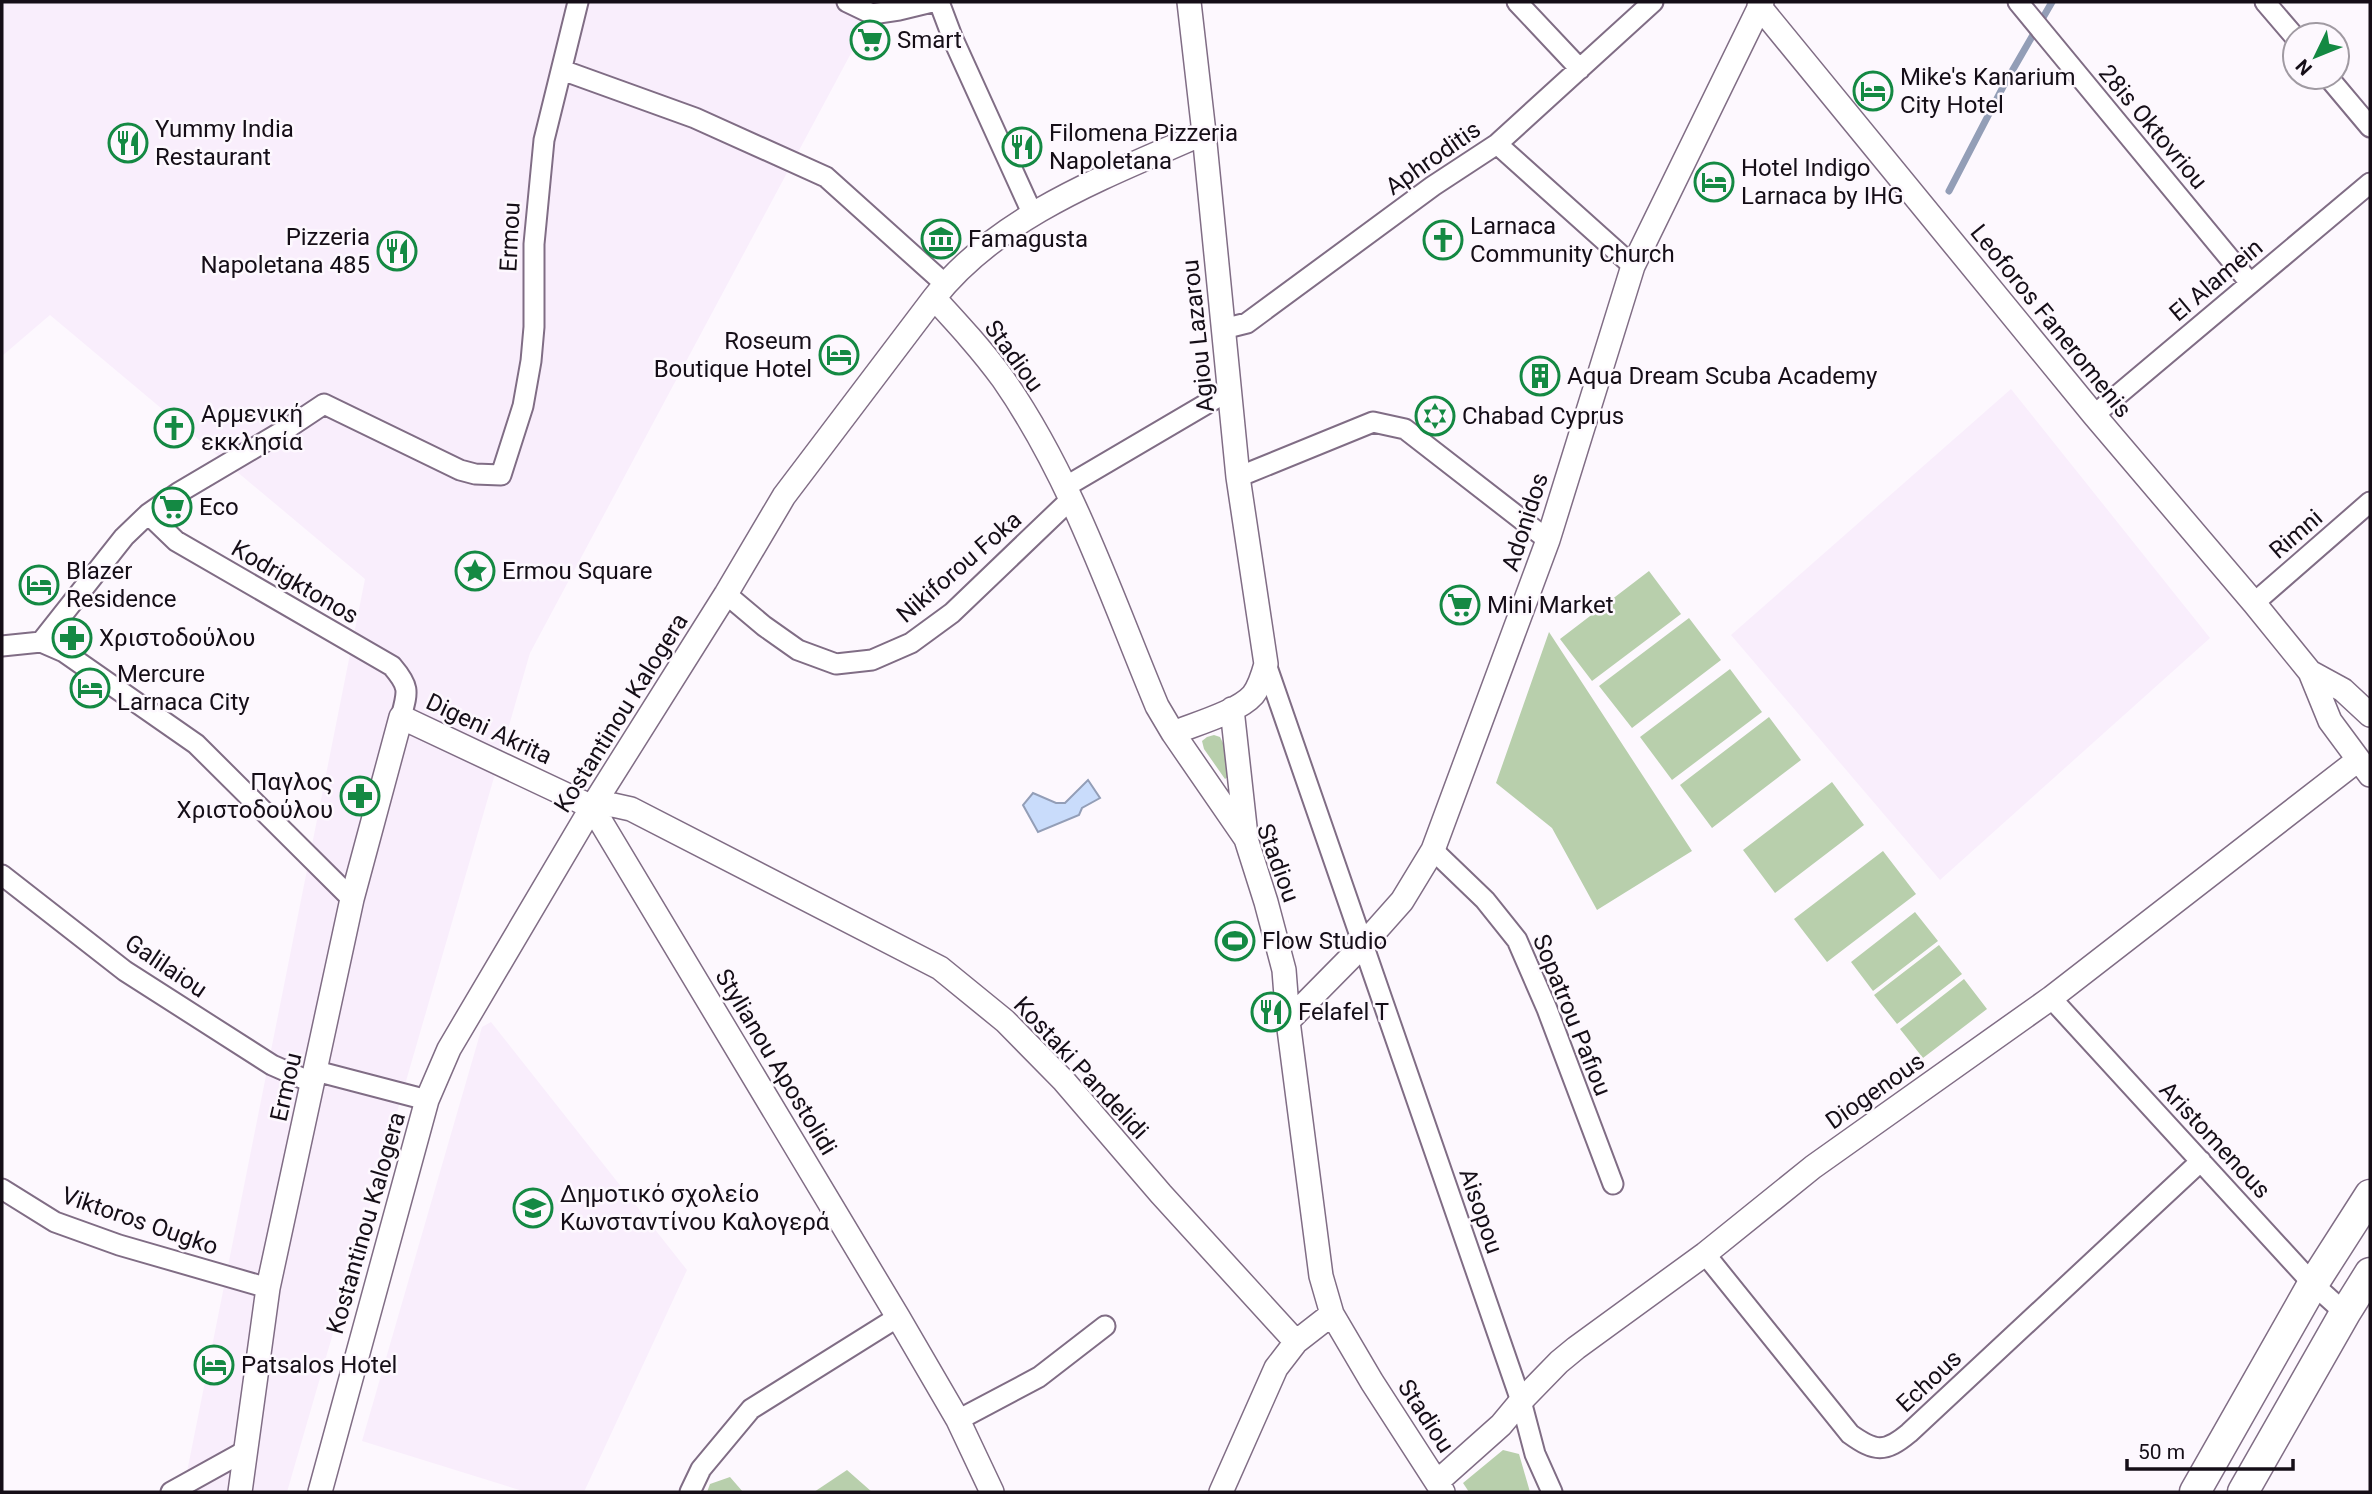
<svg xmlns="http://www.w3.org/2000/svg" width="2372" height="1494" viewBox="0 0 2372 1494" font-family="Roboto,sans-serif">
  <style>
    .built { fill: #f9eefc }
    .green { fill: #b8cfac }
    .water { fill: #c9dcfb; stroke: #939eb7; stroke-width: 2 }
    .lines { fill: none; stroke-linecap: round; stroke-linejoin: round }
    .stream { stroke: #939eb7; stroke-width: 7 }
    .minor-casing { stroke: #806d85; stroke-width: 23 }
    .tertiary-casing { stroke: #806d85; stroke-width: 26 }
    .primary-casing { stroke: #806d85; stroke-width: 33 }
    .minor { stroke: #fff; stroke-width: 19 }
    .tertiary { stroke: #fff; stroke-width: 23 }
    .primary { stroke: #fff; stroke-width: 30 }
    .labels { text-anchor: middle; stroke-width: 5; stroke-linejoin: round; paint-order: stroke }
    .poi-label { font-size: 24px; fill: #150e17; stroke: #fdf8fe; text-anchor: start }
    .street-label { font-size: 24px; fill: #150e17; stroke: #fdf8fe }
  </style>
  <rect width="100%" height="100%" fill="#fdf8fe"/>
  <path class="built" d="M2 2H910L872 14 530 653 287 1492H183L365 579 50 315 2 356Z
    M2011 389 2210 638 1940 880 1731 635Z
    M491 1022 687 1270 584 1492H526L362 1441 482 1027Z"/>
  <path class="green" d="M1649 571 1681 614 1592 681 1560 639Z
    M1689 618 1721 660 1632 728 1599 686Z
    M1549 632 1692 851 1597 910 1552 828 1496 783Z
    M1730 669 1762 712 1672 780 1640 737Z
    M1769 717 1801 760 1712 828 1680 785Z
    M1214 735 1220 737 1224 745 1229 776 1225 779 1204 749 1202 741 1207 737Z
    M1832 782 1864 825 1775 893 1743 850Z
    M1883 851 1916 894 1827 962 1794 919Z
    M1915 912 1938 941 1873 991 1851 962Z
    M1939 945 1962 974 1897 1024 1874 995Z
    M1964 979 1987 1009 1923 1058 1900 1029Z
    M1503 1450 1519 1454 1530 1492H1469L1463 1483Z
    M847 1470 872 1492H814Z
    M730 1477 743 1492H707L710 1484Z"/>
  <path class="water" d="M1088 780 1100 798 1082 808 1079 815 1038 832 1023 805 1033 793 1056 803H1065Z"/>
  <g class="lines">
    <path class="stream" d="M1949 191 2004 85 2052 2"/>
    <defs>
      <path id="minor" d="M847 2 872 14 899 10 932 2
        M939 2 953 39 1033 215
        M1517 2 1580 69
        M2018 2 2250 283
        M2265 2 2295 37
        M562 70 695 118 826 177 945 284
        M2328 77 2370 127
        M1497 144 1633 266
        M1223 329 1247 323 1433 186 1497 144 1653 2
        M2094 415 2370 183
        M1238 477 1373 422 1405 429 1548 540
        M1065 487 1230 390
        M148 514 176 541 392 666C410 687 408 691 401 717
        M726 594 764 626 798 650 836 664 872 660 911 643 952 613 1070 500
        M2254 603 2370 502
        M41 642 64 652 196 744 352 899
        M2 646 41 642 124 537 148 514 178 493 288 428 324 404 460 470 475 474 501 475 523 406 531 361 534 327V244L544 140 578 2
        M1266 664 1521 1401 1535 1454 1552 1492
        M1433 850 1485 900 1517 940 1547 1009 1613 1184
        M2 875 125 971 272 1065 313 1083
        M2051 998 2313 1284 2345 1313
        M316 1071 427 1100
        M2 1189 55 1222 119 1245 268 1288
        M1705 1254 1850 1434C1875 1452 1885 1453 1909 1433L2201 1161
        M958 1420 1039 1377 1105 1326
        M171 1492 245 1451
        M690 1492 701 1469 751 1409 898 1317"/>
      <path id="tertiary" d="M1759 6 2094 415 2254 603 2310 672 2330 721 2370 775
        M934 298C958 324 982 350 1003 379 1072 478 1111 596 1157 706L1173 733 1246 839 1266 902 1284 970 1288 1021 1321 1276 1332 1314 1372 1382 1443 1492
        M2310 672 2343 690 2370 715
        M1232 709 1246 836
        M1173 733C1195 724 1238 712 1253 695 1260 686 1263 675 1266 664L1238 477 1204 133 1189 2
        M592 807 613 805 631 809 940 968 1005 1021 1064 1081 1161 1194 1296 1342
        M592 807 898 1317 958 1420 992 1492
        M1288 1021 1362 946 1402 901 1433 850 1548 540 1633 266 1762 2
        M1437 1482 1501 1425 1521 1401 1559 1362 1576 1348 1705 1254 1813 1167 2051 998 2358 760
        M240 1492 268 1288 352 899 401 717 592 807
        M320 1492 427 1100 449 1049 592 807 726 594 784 496 934 298C1000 214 1110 175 1204 133
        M1221 1492 1276 1368 1296 1342 1332 1314"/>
      <path id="primary" d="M2195 1492 2313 1284 2370 1195
        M2243 1492 2345 1313 2370 1273"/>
    </defs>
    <use href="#minor" class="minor-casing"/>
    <use href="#tertiary" class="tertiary-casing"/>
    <use href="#primary" class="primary-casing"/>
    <use href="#minor" class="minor"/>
    <use href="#tertiary" class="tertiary"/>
    <use href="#primary" class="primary"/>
  </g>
  <defs>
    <symbol id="supermarket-ring" viewBox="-11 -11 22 22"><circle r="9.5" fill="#fdf8fe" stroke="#148943" stroke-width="1.5"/><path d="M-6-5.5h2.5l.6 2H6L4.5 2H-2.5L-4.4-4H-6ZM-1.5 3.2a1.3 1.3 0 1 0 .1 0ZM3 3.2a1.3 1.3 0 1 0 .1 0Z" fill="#148943"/></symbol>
    <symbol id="hotel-ring" viewBox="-11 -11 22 22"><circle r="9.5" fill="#fdf8fe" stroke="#148943" stroke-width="1.5"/><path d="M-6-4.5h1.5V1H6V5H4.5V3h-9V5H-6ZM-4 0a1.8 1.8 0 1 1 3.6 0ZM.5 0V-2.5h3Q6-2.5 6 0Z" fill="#148943"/></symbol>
    <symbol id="restaurant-ring" viewBox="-11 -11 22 22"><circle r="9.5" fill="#fdf8fe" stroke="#148943" stroke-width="1.5"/><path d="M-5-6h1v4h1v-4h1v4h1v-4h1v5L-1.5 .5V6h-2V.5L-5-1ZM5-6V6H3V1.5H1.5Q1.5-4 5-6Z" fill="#148943"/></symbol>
    <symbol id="museum-ring" viewBox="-11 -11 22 22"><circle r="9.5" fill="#fdf8fe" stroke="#148943" stroke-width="1.5"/><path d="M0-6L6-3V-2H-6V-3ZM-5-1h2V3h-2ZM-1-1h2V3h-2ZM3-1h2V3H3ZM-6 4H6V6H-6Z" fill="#148943"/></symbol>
    <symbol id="church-ring" viewBox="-11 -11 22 22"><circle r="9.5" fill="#fdf8fe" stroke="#148943" stroke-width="1.5"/><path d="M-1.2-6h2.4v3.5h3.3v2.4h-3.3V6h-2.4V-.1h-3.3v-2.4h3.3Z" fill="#148943"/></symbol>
    <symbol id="building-ring" viewBox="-11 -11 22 22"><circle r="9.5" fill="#fdf8fe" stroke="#148943" stroke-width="1.5"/><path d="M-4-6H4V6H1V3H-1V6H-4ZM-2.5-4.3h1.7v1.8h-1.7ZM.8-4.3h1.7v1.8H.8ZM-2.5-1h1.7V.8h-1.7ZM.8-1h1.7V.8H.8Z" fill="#148943"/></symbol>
    <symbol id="synagogue-ring" viewBox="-11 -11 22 22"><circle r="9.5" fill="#fdf8fe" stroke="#148943" stroke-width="1.5"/><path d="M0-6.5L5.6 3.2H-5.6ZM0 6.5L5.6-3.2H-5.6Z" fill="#148943"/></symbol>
    <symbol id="sight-ring" viewBox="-11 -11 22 22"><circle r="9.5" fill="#fdf8fe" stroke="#148943" stroke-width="1.5"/><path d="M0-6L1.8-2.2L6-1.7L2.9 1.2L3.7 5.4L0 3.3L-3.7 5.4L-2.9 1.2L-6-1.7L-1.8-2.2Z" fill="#148943"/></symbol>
    <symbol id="pharmacy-ring" viewBox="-11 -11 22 22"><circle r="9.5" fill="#fdf8fe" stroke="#148943" stroke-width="1.5"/><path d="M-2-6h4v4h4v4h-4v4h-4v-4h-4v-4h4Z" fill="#148943"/></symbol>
    <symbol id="stadium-ring" viewBox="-11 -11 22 22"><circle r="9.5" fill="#fdf8fe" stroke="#148943" stroke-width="1.5"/><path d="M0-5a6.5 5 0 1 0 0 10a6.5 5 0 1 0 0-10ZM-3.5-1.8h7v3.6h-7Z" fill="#148943"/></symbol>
    <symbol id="school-ring" viewBox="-11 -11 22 22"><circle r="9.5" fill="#fdf8fe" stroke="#148943" stroke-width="1.5"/><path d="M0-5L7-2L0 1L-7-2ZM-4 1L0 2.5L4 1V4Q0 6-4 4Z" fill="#148943"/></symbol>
  </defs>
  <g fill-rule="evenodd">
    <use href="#supermarket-ring" x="848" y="18" width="44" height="44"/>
    <use href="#hotel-ring" x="1851" y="69" width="44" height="44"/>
    <use href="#restaurant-ring" x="106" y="121" width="44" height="44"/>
    <use href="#restaurant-ring" x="1000" y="125" width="44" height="44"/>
    <use href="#hotel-ring" x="1692" y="160" width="44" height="44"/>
    <use href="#museum-ring" x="919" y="217" width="44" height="44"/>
    <use href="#church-ring" x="1421" y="218" width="44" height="44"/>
    <use href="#restaurant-ring" x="375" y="229" width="44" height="44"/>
    <use href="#hotel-ring" x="817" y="333" width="44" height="44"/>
    <use href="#building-ring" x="1518" y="354" width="44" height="44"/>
    <use href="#synagogue-ring" x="1413" y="394" width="44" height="44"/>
    <use href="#church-ring" x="152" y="406" width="44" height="44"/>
    <use href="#supermarket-ring" x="150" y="485" width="44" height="44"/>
    <use href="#sight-ring" x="453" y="549" width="44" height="44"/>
    <use href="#hotel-ring" x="17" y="563" width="44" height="44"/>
    <use href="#supermarket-ring" x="1438" y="583" width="44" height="44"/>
    <use href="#pharmacy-ring" x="50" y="616" width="44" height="44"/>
    <use href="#hotel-ring" x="68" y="666" width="44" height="44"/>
    <use href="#pharmacy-ring" x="338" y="774" width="44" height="44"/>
    <use href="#stadium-ring" x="1213" y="919" width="44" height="44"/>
    <use href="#restaurant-ring" x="1249" y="990" width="44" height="44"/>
    <use href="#school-ring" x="511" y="1186" width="44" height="44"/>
    <use href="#hotel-ring" x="192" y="1343" width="44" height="44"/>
  </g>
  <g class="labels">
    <g class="poi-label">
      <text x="897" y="48">Smart</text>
      <text x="1900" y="85">Mike's Kanarium<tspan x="1900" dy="28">City Hotel</tspan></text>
      <text x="155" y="137">Yummy India<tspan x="155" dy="28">Restaurant</tspan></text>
      <text x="1049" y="141">Filomena Pizzeria<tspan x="1049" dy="28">Napoletana</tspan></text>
      <text x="1741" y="176">Hotel Indigo<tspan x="1741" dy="28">Larnaca by IHG</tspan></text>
      <text x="1470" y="234">Larnaca<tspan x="1470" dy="28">Community Church</tspan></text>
      <text x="370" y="245" text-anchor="end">Pizzeria<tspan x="370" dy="28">Napoletana 485</tspan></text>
      <text x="968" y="247">Famagusta</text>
      <text x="812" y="349" text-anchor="end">Roseum<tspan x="812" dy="28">Boutique Hotel</tspan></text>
      <text x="1567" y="384">Aqua Dream Scuba Academy</text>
      <text x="201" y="422">Αρμενική<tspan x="201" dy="28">εκκλησία</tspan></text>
      <text x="1462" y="424">Chabad Cyprus</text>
      <text x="199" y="515">Eco</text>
      <text x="66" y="579">Blazer<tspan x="66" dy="28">Residence</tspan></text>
      <text x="502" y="579">Ermou Square</text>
      <text x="1487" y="613">Mini Market</text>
      <text x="99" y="646">Χριστοδούλου</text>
      <text x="117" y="682">Mercure<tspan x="117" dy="28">Larnaca City</tspan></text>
      <text x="333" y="790" text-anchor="end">Παγλος<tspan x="333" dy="28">Χριστοδούλου</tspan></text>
      <text x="1262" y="949">Flow Studio</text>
      <text x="1298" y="1020">Felafel T</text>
      <text x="560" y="1202">Δημοτικό σχολείο<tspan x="560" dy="28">Κωνσταντίνου Καλογερά</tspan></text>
      <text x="241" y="1373">Patsalos Hotel</text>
    </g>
    <g class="street-label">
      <text transform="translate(2153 127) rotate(50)" y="8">28is Oktovriou</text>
      <text transform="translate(1433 158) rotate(-35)" y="8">Aphroditis</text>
      <text transform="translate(510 237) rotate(-87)" y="8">Ermou</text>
      <text transform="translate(2216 280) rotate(-40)" y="8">El Alamein</text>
      <text transform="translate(2051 321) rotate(51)" y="8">Leoforos Faneromenis</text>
      <text transform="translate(1198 336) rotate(-96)" y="8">Agiou Lazarou</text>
      <text transform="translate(1014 356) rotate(54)" y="8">Stadiou</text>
      <text transform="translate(1525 522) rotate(-72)" y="8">Adonidos</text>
      <text transform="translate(2296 534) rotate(-41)" y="8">Rimni</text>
      <text transform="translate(959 567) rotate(-41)" y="8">Nikiforou Foka</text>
      <text transform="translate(295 582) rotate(30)" y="8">Kodrigktonos</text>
      <text transform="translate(621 713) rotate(-58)" y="8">Kostantinou Kalogera</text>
      <text transform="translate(489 729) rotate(25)" y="8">Digeni Akrita</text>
      <text transform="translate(1278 863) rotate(70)" y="8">Stadiou</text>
      <text transform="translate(166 966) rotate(34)" y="8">Galilaiou</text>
      <text transform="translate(1572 1015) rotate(68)" y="8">Sopatrou Pafiou</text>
      <text transform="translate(776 1062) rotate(59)" y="8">Stylianou Apostolidi</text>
      <text transform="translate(1081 1068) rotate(47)" y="8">Kostaki Pandelidi</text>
      <text transform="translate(286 1087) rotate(-77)" y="8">Ermou</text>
      <text transform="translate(1875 1091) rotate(-35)" y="8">Diogenous</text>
      <text transform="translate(2215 1140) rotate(47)" y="8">Aristomenous</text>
      <text transform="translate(1481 1211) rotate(71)" y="8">Aisopou</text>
      <text transform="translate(140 1221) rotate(19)" y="8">Viktoros Ougko</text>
      <text transform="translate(366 1223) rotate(-74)" y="8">Kostantinou Kalogera</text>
      <text transform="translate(1929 1381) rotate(-43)" y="8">Echous</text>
      <text transform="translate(1426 1416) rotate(57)" y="8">Stadiou</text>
    </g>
  </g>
  <rect width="2372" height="1494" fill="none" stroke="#150e17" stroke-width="7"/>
  <g transform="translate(2316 56) rotate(227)"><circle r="33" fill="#fdf8fe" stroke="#a09aa2" stroke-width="2"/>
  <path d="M0-5L12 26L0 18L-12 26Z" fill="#148943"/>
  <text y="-10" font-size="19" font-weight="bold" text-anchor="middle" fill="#150e17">N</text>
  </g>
  <path d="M2127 1459v10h166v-10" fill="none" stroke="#150e17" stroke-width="3.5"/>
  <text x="2138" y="1459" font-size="21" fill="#150e17" stroke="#fdf8fe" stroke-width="5" paint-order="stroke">50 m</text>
</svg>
